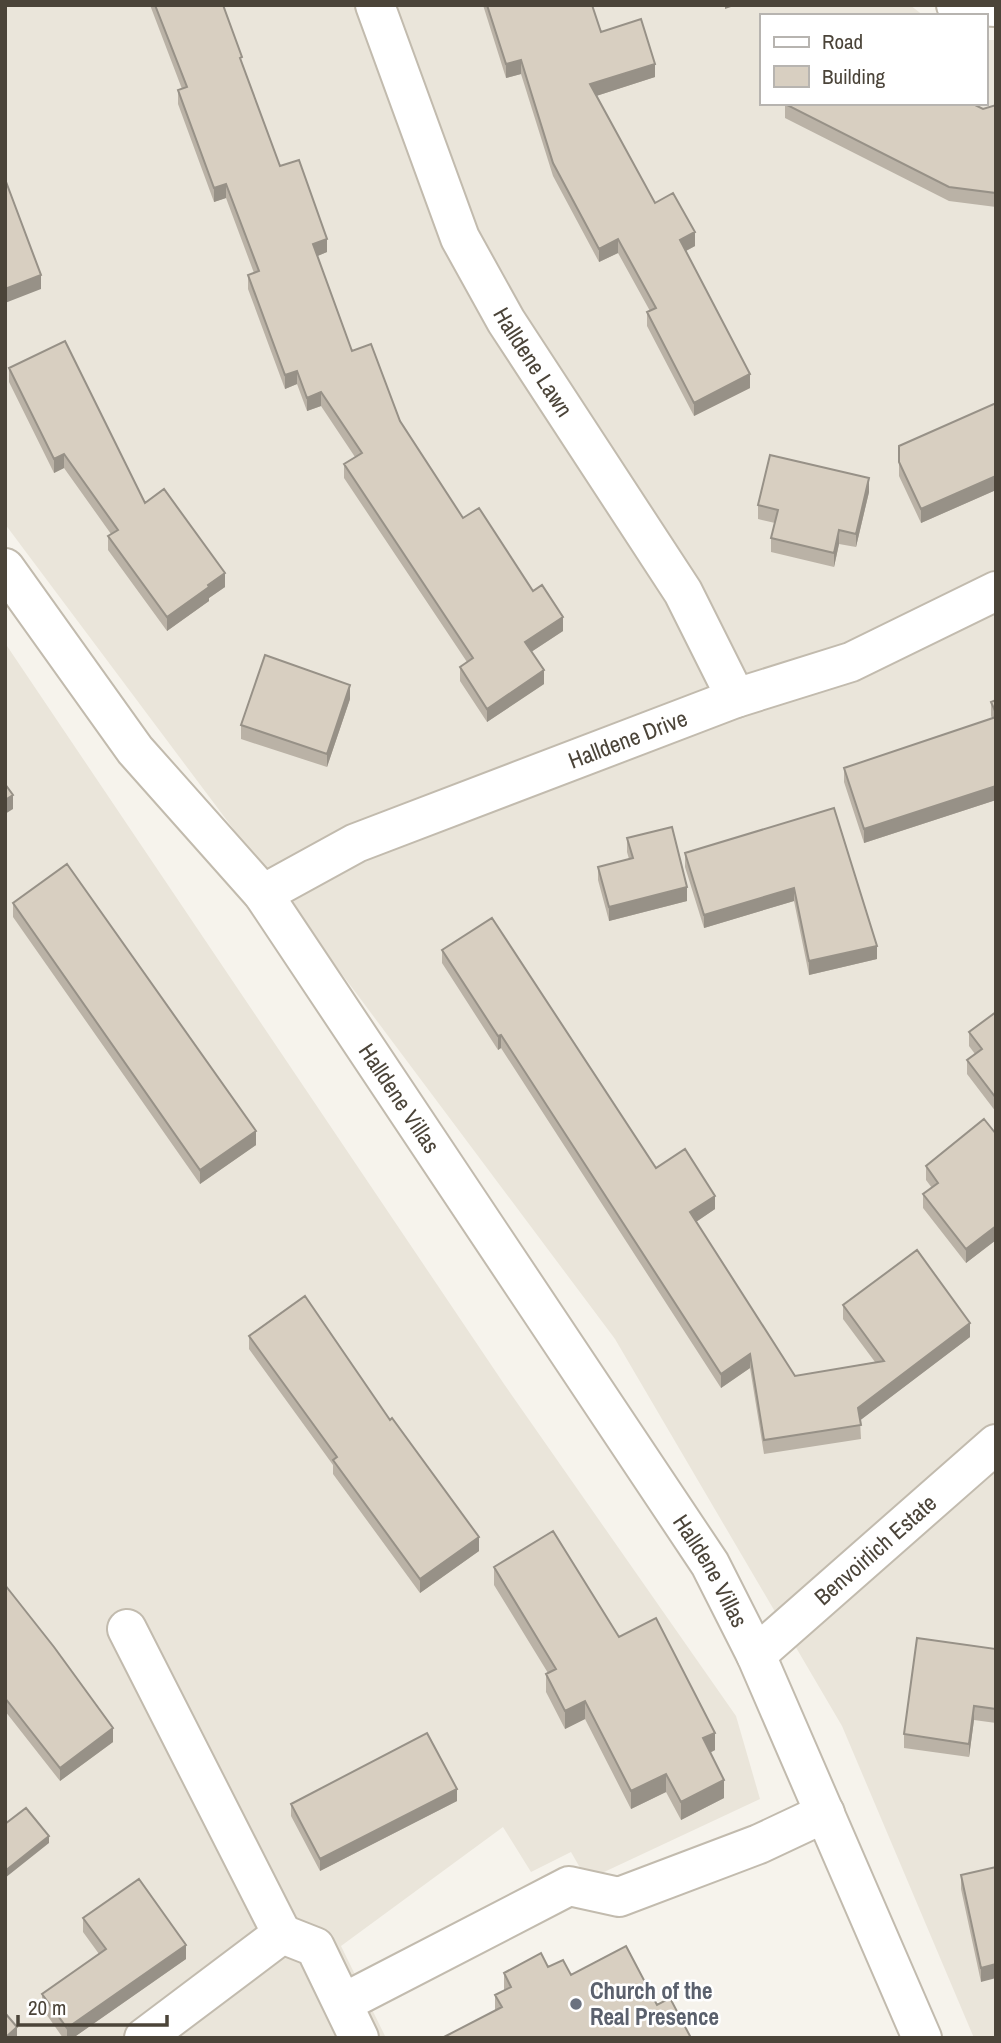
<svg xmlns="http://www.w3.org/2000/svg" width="1001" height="2043" viewBox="0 0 1001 2043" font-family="'Archivo Narrow',sans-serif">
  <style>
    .residential { fill: #eae5da }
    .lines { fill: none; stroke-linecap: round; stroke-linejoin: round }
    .minor-casing { stroke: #c2bbae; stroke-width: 42 }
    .minor { stroke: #fff; stroke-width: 38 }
    .wall { fill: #bab2a6 }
    .shaded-wall { fill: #979187 }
    .building { fill: #d8cfc1; stroke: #979187; stroke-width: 2 }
    .worship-dot { fill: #6b7280; stroke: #fff; stroke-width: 2.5 }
    .labels { text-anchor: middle; stroke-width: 5; stroke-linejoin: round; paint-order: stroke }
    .street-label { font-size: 23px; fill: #4b4439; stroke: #fff }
    .worship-label { font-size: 23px; font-weight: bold; fill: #5b616d; stroke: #fff; text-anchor: start }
  </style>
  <rect width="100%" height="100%" fill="#f6f3ec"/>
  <path class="residential" d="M5 5H910L924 16H761V103H985V40H996V2038H974L842 1726 615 1339 5 524Z
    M5 643 504 1384 736 1716 760 1799 587 1880 571 1852 531 1872 503 1827 341 1946 386 2038H5Z"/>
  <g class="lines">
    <defs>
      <g id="minor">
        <path id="s1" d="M375 5 460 238 506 321 683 592 736 698"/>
        <path d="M956 5 996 7"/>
        <path id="s2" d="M5 568 135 750 263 894 710 1564 756 1655 922 2038"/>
        <path id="s3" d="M263 894 356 843 736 698 851 662 996 591"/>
        <path d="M127 1629 282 1934"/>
        <path id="s4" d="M756 1655 996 1444"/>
        <path d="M343 2003 569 1886 619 1897 759 1844 825 1813"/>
        <path d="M144 2038 282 1934 315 1947 359 2038"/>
      </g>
    </defs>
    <use href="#minor" class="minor-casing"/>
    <use href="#minor" class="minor"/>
  </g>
  <path class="wall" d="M150 5H223L242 65 280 166 327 252 317 256 352 351 463 518 533 591 563 631 531 652 544 684 487 722 460 681V667L467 662 344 478V464L355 457 321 406 307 411 297 384 285 389 248 289V275L254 273 226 198 214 202 178 104V90L182 89Z
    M483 5H592L601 32 655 77 596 96 655 203 695 246 686 251 750 388 694 416 647 326V312L650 311 618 253 599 262 553 176 521 74 506 78Z
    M785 104 983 109 996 105V207L949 201 785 118Z
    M9 368 145 503 225 587 209 598V601L167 631 108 550V536L111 534 64 468 54 473 9 382Z
    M996 403V490L921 523 899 476V446Z
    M869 492 856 547 839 544 834 567 771 552V538L775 523 758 519V505Z
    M350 699 327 767 241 739V725Z
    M996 700V800L864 843 844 782V768L992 718 991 716V702Z
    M834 808 877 959 809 975 794 901 704 928 685 867V853Z
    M627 838 687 901 609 921 598 880V867L629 859 627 852Z
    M13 903 256 1145 200 1184 13 917Z
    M442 950 656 1168 715 1209 696 1222 795 1376 875 1362 843 1319V1305L970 1337 860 1420 861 1439 764 1454 750 1368 721 1388 501 1048 498 1050 442 963Z
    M996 1012V1112L967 1074V1060L975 1054 969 1046V1032Z
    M996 1134V1240L966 1263 923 1208V1194L932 1188 926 1180V1166Z
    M249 1336 479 1551 420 1593 333 1474V1465L249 1349Z
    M494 1567 619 1637 715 1750 710 1753 724 1798 681 1820 666 1792 631 1809 585 1719 565 1729 546 1692V1674L548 1673 494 1585Z
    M5 1585 113 1742 60 1781 5 1711Z
    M996 1649V1723L974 1720 969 1757 904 1748V1734Z
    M457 1801 320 1871 291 1816V1804Z
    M996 1867 981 1982 961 1889V1875Z
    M83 1918 186 1959 73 2038H63L42 2008V1994L99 1954 83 1932Z
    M548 1967 571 1975 657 2005 495 2010V1995L504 1991V1973Z"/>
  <path class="shaded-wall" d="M725 5H737L725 9Z
    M521 60V74L506 78V64Z
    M655 64V77L590 98V84Z
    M226 184V198L214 202V188Z
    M695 232V246L680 254V240Z
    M327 239V252L313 258V244Z
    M618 239V253L599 262V249Z
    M41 275V289L5 303V289Z
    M297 371V384L285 389V375Z
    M750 374V388L694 416V403Z
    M321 392V406L307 411V398Z
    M64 454V468L54 473V459Z
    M996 476V490L921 523V509Z
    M869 478V492L856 547V534Z
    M839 530V544L834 567V553Z
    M225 573V587L209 598V601L167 631V617Z
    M563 617V631L525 656V642Z
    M544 670V684L487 722V709Z
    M350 685V699L327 767V754Z
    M996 786V800L864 843V829Z
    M13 795V809L5 814V800Z
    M687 887V901L609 921V907Z
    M794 888V901L704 928V915Z
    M877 946V959L809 975V961Z
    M501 1035V1048L498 1050V1036Z
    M256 1131V1145L200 1184V1170Z
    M715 1196V1209L690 1226V1212Z
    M996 1226V1240L966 1263V1249Z
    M970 1323V1337L858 1422V1408Z
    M750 1354V1368L721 1388V1374Z
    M479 1537V1551L420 1593V1579Z
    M585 1701V1719L565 1729V1711Z
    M974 1706V1720L969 1757V1744Z
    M113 1728V1742L60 1781V1768Z
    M715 1733V1750L703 1756V1738Z
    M666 1774V1792L631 1809V1791Z
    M724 1780V1798L681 1820V1802Z
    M457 1789V1801L320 1871V1859Z
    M49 1836V1843L5 1878V1871Z
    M186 1945V1959L73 2038H67V2028Z
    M996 1964V1978L981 1982V1968Z
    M17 2027V2038H5Z"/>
  <path class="building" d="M155 5H223L242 57 240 58 280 166 299 160 327 239 313 244 352 351 371 344 400 421 463 518 479 508 533 591 542 585 563 617 525 642 544 670 487 709 460 667 473 658 344 464 362 453 321 392 307 398 297 371 285 375 248 275 259 271 226 184 214 188 178 90 187 87Z
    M487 5H592L601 32 641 19 655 64 590 84 655 203 673 193 695 232 680 240 750 374 694 403 647 312 656 308 618 239 599 249 553 163 521 60 506 64Z
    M785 103H971L983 109 996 105V193L949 187 785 104Z
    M5 179 41 275 5 289Z
    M65 341 145 503 164 489 225 573 208 585 209 587 167 617 108 536 118 530 64 454 54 459 9 368Z
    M996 403V476L921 509 899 462V446Z
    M770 455 869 478 856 534 839 530 834 553 771 538 778 510 758 505Z
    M265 655 350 685 327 754 241 725Z
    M996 700V713L991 702Z
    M996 717V786L864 829 844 768Z
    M5 784 13 795 5 800Z
    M834 808 877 946 809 961 794 888 704 915 685 853Z
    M672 827 687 887 609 907 598 867 633 858 627 838Z
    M67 864 256 1131 200 1170 13 903Z
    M492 918 656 1168 685 1149 715 1196 690 1212 795 1376 884 1361 843 1305 917 1250 970 1323 858 1408 861 1425 764 1440 750 1354 721 1374 501 1035 498 1036 442 950Z
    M996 1012V1098L967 1060 982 1049 969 1032Z
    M984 1119 996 1134V1226L966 1249 923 1194 938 1183 926 1166Z
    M305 1296 390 1420 392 1418 479 1537 420 1579 333 1460 337 1457 249 1336Z
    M553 1531 619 1637 656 1618 715 1733 703 1738 724 1780 681 1802 666 1774 631 1791 585 1701 565 1711 546 1674 556 1669 494 1567Z
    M5 1585 54 1647 113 1728 60 1768 5 1698Z
    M917 1638 996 1649V1709L974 1706 969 1744 904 1734Z
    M427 1733 457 1789 320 1859 291 1804Z
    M26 1808 49 1836 5 1871V1824Z
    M996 1867V1964L981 1968 961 1875Z
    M139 1879 186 1945 67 2028 42 1994 106 1949 83 1918Z
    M626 1946 657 2005 670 1998 691 2038H442L502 2007 495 1995 511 1987 504 1973 541 1953 548 1967 563 1960 571 1975Z
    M5 2013 17 2027 5 2038Z"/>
  <circle class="worship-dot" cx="576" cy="2004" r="7"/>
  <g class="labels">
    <g class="street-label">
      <text dy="8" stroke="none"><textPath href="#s1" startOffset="392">Halldene Lawn</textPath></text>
      <text dy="8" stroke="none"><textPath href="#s3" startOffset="397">Halldene Drive</textPath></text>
      <text dy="8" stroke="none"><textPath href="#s2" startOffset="662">Halldene Villas</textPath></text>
      <text dy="8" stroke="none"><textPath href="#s4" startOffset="159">Benvoirlich Estate</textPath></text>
      <text dy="8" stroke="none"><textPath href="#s2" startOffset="1228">Halldene Villas</textPath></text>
    </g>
    <g class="worship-label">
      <text x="590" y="1999">Church of the<tspan x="590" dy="26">Real Presence</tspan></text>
    </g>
  </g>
  <rect width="1001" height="2043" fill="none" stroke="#4b4439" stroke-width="14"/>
  <rect x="760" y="14" width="228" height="91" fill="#ffffff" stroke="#b7b4b0" stroke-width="2"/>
  <rect x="774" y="37" width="35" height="10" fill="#ffffff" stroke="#b7b4b0" stroke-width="2"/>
  <text x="822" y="49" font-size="21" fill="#4b4439">Road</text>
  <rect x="774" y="66" width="35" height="21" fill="#d8cfc1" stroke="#b7b4b0" stroke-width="2"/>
  <text x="822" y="84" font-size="21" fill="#4b4439">Building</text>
  <path d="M18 2015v10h149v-10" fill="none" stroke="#4b4439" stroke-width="3.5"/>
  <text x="28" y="2015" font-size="21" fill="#4b4439" stroke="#ffffff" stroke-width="5" paint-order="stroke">20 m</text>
</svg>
